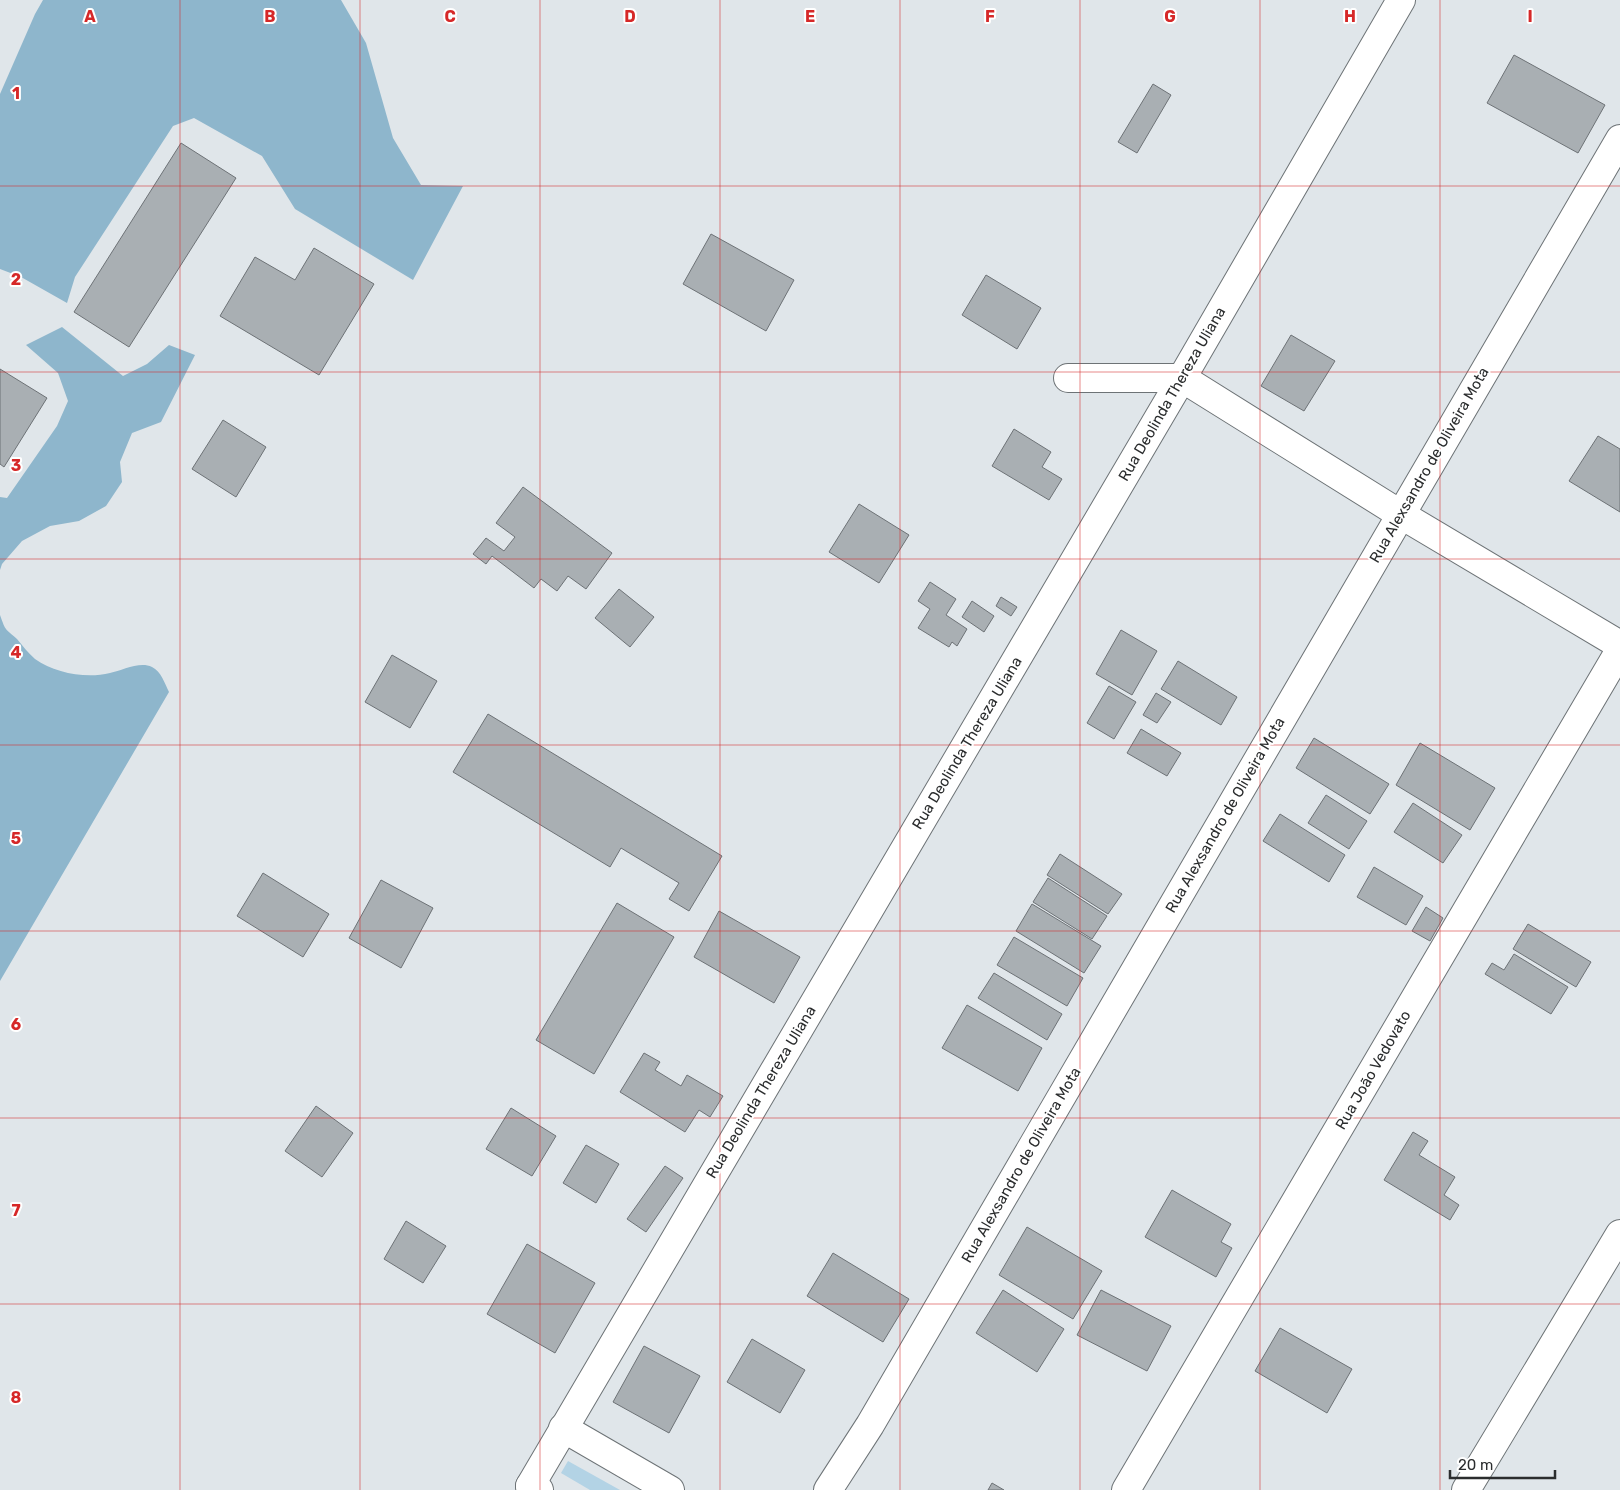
<svg xmlns="http://www.w3.org/2000/svg" width="1620" height="1490" viewBox="0 0 1620 1490" font-family="Rubik,sans-serif">
  <style>
    .green { fill: #b3d3e5 }
    .forest { fill: #8eb6cc }
    .building { fill: #a9afb3; stroke: #6d7276 }
    .lines { fill: none; stroke-linecap: round; stroke-linejoin: round }
    .minor-casing { stroke: #6d7376; stroke-width: 30 }
    .tertiary-casing { stroke: #6d7376; stroke-width: 30 }
    .minor { stroke: #fff; stroke-width: 28 }
    .tertiary { stroke: #fff; stroke-width: 28 }
    .grid { fill: none; stroke: #d62828; stroke-width: 1; stroke-opacity: 0.55 }
    .labels { text-anchor: middle; stroke-width: 4; stroke-linejoin: round; paint-order: stroke }
    .street-label { font-size: 15px; fill: #2b2d2e; stroke: #fff }
    .grid-label { font-size: 16px; text-anchor: middle; font-weight: bold; fill: #d62828; stroke: #fff; stroke-width: 4; stroke-linejoin: round; paint-order: stroke }
  </style>
  <rect width="100%" height="100%" fill="#e0e6ea"/>
  <path class="green" d="M568 1461 620 1490H590L561 1473Z"/>
  <path class="forest" d="M43 0H341L366 43 393 138 421 185 463 186 413 280 295 209 262 156 194 118 173 126 75 277 67 303 21 277 0 269V94L35 14Z
    M62 327 123 376 147 364 169 345 195 355 161 422 132 433 120 462 122 482 106 506 79 521 50 526 22 541 2 564 0 570V497L7 498 57 426 68 401 58 373 26 345Z
    M0 615C6 632 5 628 17 639 23 646 28 653 35 659 55 673 86 679 110 673 122 671 139 661 152 667 161 671 165 684 169 692L0 981Z"/>
  <path class="building" d="M1514 55 1605 105 1578 153 1487 103Z
    M1153 84 1171 95 1137 153 1118 142Z
    M181 143 236 178 129 347 74 312Z
    M711 234 794 280 766 331 683 284Z
    M314 248 374 284 319 375 220 316 255 257 295 280Z
    M986 275 1041 308 1017 349 962 315Z
    M1291 335 1335 361 1304 411 1261 386Z
    M0 369 47 398 4 467 0 464Z
    M223 420 266 447 236 497 192 469Z
    M1014 429 1051 452 1042 467 1062 479 1049 500 992 466Z
    M1598 436 1620 449V512L1569 481Z
    M523 487 612 553 586 589 568 576 557 591 541 579 534 588 492 556 486 564 473 554 486 538 504 551 515 537 496 523Z
    M859 504 909 535 879 583 829 552Z
    M930 582 956 599 946 615 967 629 957 646 952 642 949 647 918 628 930 609 918 601Z
    M619 589 654 617 630 647 595 618Z
    M1001 597 1017 607 1011 616 996 606Z
    M972 601 994 616 984 632 962 617Z
    M1121 630 1157 651 1132 695 1096 674Z
    M392 655 437 681 410 728 365 702Z
    M1178 661 1237 697 1221 725 1161 689Z
    M1109 686 1136 702 1114 739 1087 723Z
    M1156 693 1171 702 1157 723 1143 715Z
    M488 714 722 856 689 911 669 899 679 883 621 848 610 867 453 772Z
    M1141 729 1181 753 1167 776 1127 753Z
    M1314 738 1389 784 1370 814 1296 768Z
    M1420 743 1495 788 1470 830 1396 785Z
    M1326 795 1367 821 1349 849 1308 823Z
    M1413 803 1462 835 1443 863 1394 832Z
    M1280 814 1345 855 1329 882 1263 841Z
    M1060 854 1122 894 1108 914 1047 875Z
    M1374 867 1423 896 1406 925 1357 897Z
    M263 873 329 914 303 957 237 916Z
    M1048 878 1107 916 1092 939 1033 902Z
    M381 880 433 908 401 968 349 938Z
    M617 903 674 937 594 1074 536 1040Z
    M1032 904 1101 946 1084 973 1016 931Z
    M1426 907 1443 918 1430 941 1412 931Z
    M719 911 800 957 774 1003 694 957Z
    M1528 924 1591 962 1576 987 1513 949Z
    M1014 937 1083 978 1067 1006 997 965Z
    M1514 954 1568 987 1551 1014 1485 974 1492 963 1504 970Z
    M994 973 1062 1014 1047 1040 978 998Z
    M967 1005 1042 1048 1018 1091 942 1048Z
    M644 1053 660 1062 655 1070 681 1086 687 1075 723 1096 710 1117 699 1110 685 1132 620 1092Z
    M316 1106 353 1133 322 1177 285 1151Z
    M511 1108 556 1136 532 1176 486 1149Z
    M1413 1132 1428 1141 1419 1155 1455 1177 1444 1195 1459 1205 1450 1220 1384 1180Z
    M586 1145 619 1164 596 1203 563 1183Z
    M665 1166 683 1178 646 1232 627 1219Z
    M1172 1190 1231 1224 1221 1242 1232 1248 1216 1277 1145 1237Z
    M406 1221 446 1246 423 1283 384 1259Z
    M1027 1227 1102 1271 1073 1319 999 1275Z
    M527 1244 595 1283 555 1353 487 1314Z
    M833 1253 909 1299 883 1342 807 1296Z
    M1003 1290 1064 1329 1037 1372 976 1333Z
    M1101 1290 1171 1326 1147 1371 1077 1335Z
    M1280 1328 1352 1369 1327 1413 1255 1371Z
    M752 1339 805 1370 780 1413 727 1382Z
    M644 1346 700 1376 669 1433 613 1402Z
    M992 1483 1004 1490H988Z"/>
  <g class="lines">
    <defs>
      <path id="minor" d="M1068 378H1182L1400 514 1620 645
        M530 1486 1182 378 1401 0
        M828 1490 870 1425 1620 139
        M1126 1490 1620 650
        M1466 1490 1620 1234"/>
      <path id="tertiary" d="M563 1428 670 1490
        M530 1486 539 1490"/>
    </defs>
    <use href="#minor" class="minor-casing"/>
    <use href="#tertiary" class="tertiary-casing"/>
    <use href="#minor" class="minor"/>
    <use href="#tertiary" class="tertiary"/>
  </g>
  <path class="grid" d="M180 0V1490M360 0V1490M540 0V1490M720 0V1490M900 0V1490M1080 0V1490M1260 0V1490M1440 0V1490M0 186H1620M0 372H1620M0 559H1620M0 745H1620M0 931H1620M0 1118H1620M0 1304H1620"/>
  <g class="labels">
    <g class="street-label">
      <text transform="translate(1172 394) rotate(-60)" y="5">Rua Deolinda Thereza Uliana</text>
      <text transform="translate(1429 465) rotate(-60)" y="5">Rua Alexsandro de Oliveira Mota</text>
      <text transform="translate(967 743) rotate(-59)" y="5">Rua Deolinda Thereza Uliana</text>
      <text transform="translate(1225 815) rotate(-60)" y="5">Rua Alexsandro de Oliveira Mota</text>
      <text transform="translate(1373 1070) rotate(-60)" y="5">Rua João Vedovato</text>
      <text transform="translate(761 1092) rotate(-59)" y="5">Rua Deolinda Thereza Uliana</text>
      <text transform="translate(1021 1165) rotate(-60)" y="5">Rua Alexsandro de Oliveira Mota</text>
    </g>
  </g>
  <g class="grid-label">
    <text x="90" y="22">A</text>
    <text x="270" y="22">B</text>
    <text x="450" y="22">C</text>
    <text x="630" y="22">D</text>
    <text x="810" y="22">E</text>
    <text x="990" y="22">F</text>
    <text x="1170" y="22">G</text>
    <text x="1350" y="22">H</text>
    <text x="1530" y="22">I</text>
    <text x="16" y="99">1</text>
    <text x="16" y="285">2</text>
    <text x="16" y="471">3</text>
    <text x="16" y="658">4</text>
    <text x="16" y="844">5</text>
    <text x="16" y="1030">6</text>
    <text x="16" y="1216">7</text>
    <text x="16" y="1403">8</text>
  </g>
  <path d="M1450 1470v8h105v-8" fill="none" stroke="#2b2d2e" stroke-width="2.5"/>
  <text x="1458" y="1470" font-size="15" fill="#2b2d2e" stroke="#ffffff" stroke-width="4" paint-order="stroke">20 m</text>
</svg>
